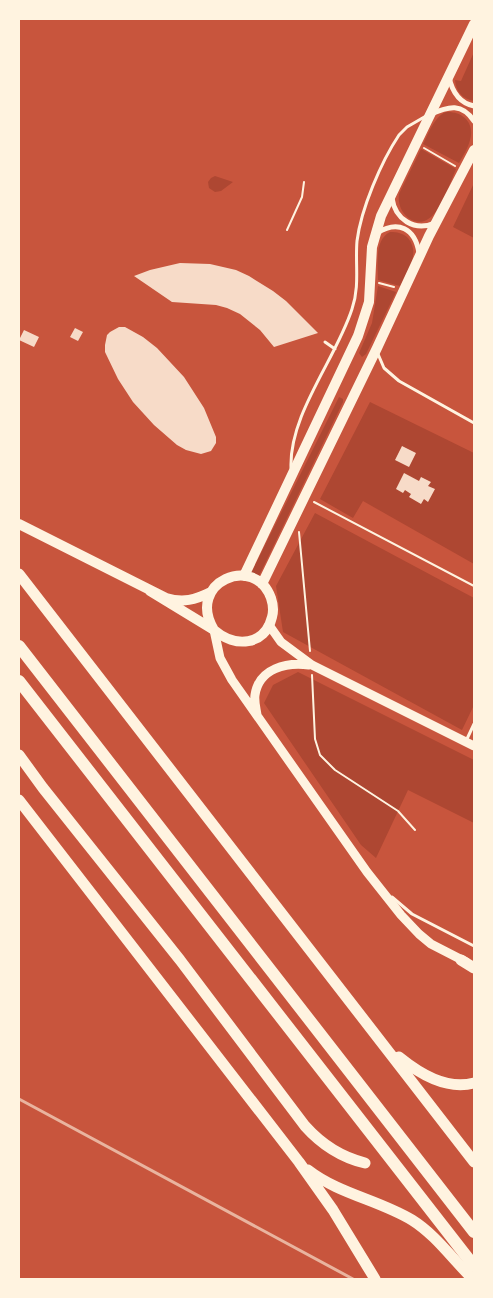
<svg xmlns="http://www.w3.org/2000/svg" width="493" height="1298" viewBox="0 0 493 1298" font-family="'IBM Plex Sans',sans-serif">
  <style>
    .green { fill: #ae4732 }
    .building { fill: #f7dbc8 }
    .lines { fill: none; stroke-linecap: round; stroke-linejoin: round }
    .path { stroke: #fff3e0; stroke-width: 2 }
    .service { stroke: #fff3e0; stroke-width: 3 }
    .minor { stroke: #fff3e0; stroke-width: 5 }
    .tertiary { stroke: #fff3e0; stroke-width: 9 }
    .secondary { stroke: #fff3e0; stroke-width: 10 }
    .trunk { stroke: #fff3e0; stroke-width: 11 }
    .motorway { stroke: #fff3e0; stroke-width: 12 }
    .rail { stroke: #e9b49f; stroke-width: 3 }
  </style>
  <rect width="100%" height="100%" fill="#c8553d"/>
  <path class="green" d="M474 52V101C463 99 456 92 455 80L461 81Z
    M446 112C463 111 475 123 470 140 468 148 463 156 459 163L423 144C429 133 434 117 446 112Z
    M421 149 456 169C450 183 443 205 433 215 417 232 396 214 399 194Z
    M215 176 233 182 221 191 215 192 209 188 208 182 211 178Z
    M474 183V238L453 227Z
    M390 232C397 232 403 233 408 238 421 254 407 271 400 286L378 280C378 265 374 240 390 232Z
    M378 286 396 292 366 354 362 357 359 353 372 323Z
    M339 397 343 399V402L258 578 250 575Z
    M370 402 474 453V564L363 501 353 518 320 499Z
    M315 513 474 598V705L462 730 283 632 276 586Z
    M298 672 474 760V823L408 790 376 858 361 845 264 703 273 685Z"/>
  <path class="building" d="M180 263 210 264 236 270 249 276 273 291 286 301 318 333 274 347 260 330 240 314 227 308 216 305 172 302 134 276 150 270Z
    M119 327H125L143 337 157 348 184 377 204 408 216 437V443L211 451 201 454 186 450 177 445 154 425 133 402 118 379 105 352V345L107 335 110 332Z
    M75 328 83 332 78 341 70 337Z
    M24 330 39 337 34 347 19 340Z
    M402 446 416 453 409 467 395 460Z
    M404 473 419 481 421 477 431 482 428 486 435 489 428 502 424 499 421 504 409 497 411 494 405 490 403 493 396 489Z"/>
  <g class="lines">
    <path class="path" d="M424 148 455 166
      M287 230 302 197 304 182
      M379 283 394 287
      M314 502 474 586
      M299 532 310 651
      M312 675 315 739 320 755 335 770 398 811 415 830"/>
    <path class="service" d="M325 342 335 349
      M378 354 384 368 399 381 474 423
      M291 468C289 414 336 359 352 309 360 286 355 264 357 241 361 209 381 162 399 135L407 127 426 116
      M466 741 474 724
      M392 897 412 914 474 946"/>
    <path class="minor" d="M449 77C452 91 459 103 474 106
      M431 114C449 106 462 103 474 121
      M392 198C395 219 414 232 435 223
      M377 233C398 220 415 228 419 253"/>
    <path class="tertiary" d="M269 625 281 642 312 665 474 746
      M214 630 220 658 232 680 367 872 401 915 419 934 431 944 466 962
      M257 715C256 708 254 701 255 695 259 668 287 662 309 665"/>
    <path class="secondary" d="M19 524 166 598C183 603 195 600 211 592
      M244 576 358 336 369 302 372 247 381 216 474 24
      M262 584 377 348 429 236 474 150
      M150 591 214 630C235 648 265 646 272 617 274 610 273 604 271 598 255 553 185 582 214 630"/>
    <path class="trunk" d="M19 574 474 1162
      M19 755 43 788 180 960 305 1126C322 1145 340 1157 365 1163
      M19 800 299 1162 333 1210 375 1279
      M461 960 474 968
      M399 1057C420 1074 446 1090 474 1083
      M308 1170C339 1194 379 1200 412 1220 436 1235 453 1260 473 1279"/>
    <path class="motorway" d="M19 646 474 1232
      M19 681 474 1266"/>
    <path class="rail" d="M19 1099 353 1279"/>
  </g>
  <rect width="493" height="1298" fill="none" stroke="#fff3e0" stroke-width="40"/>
</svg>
